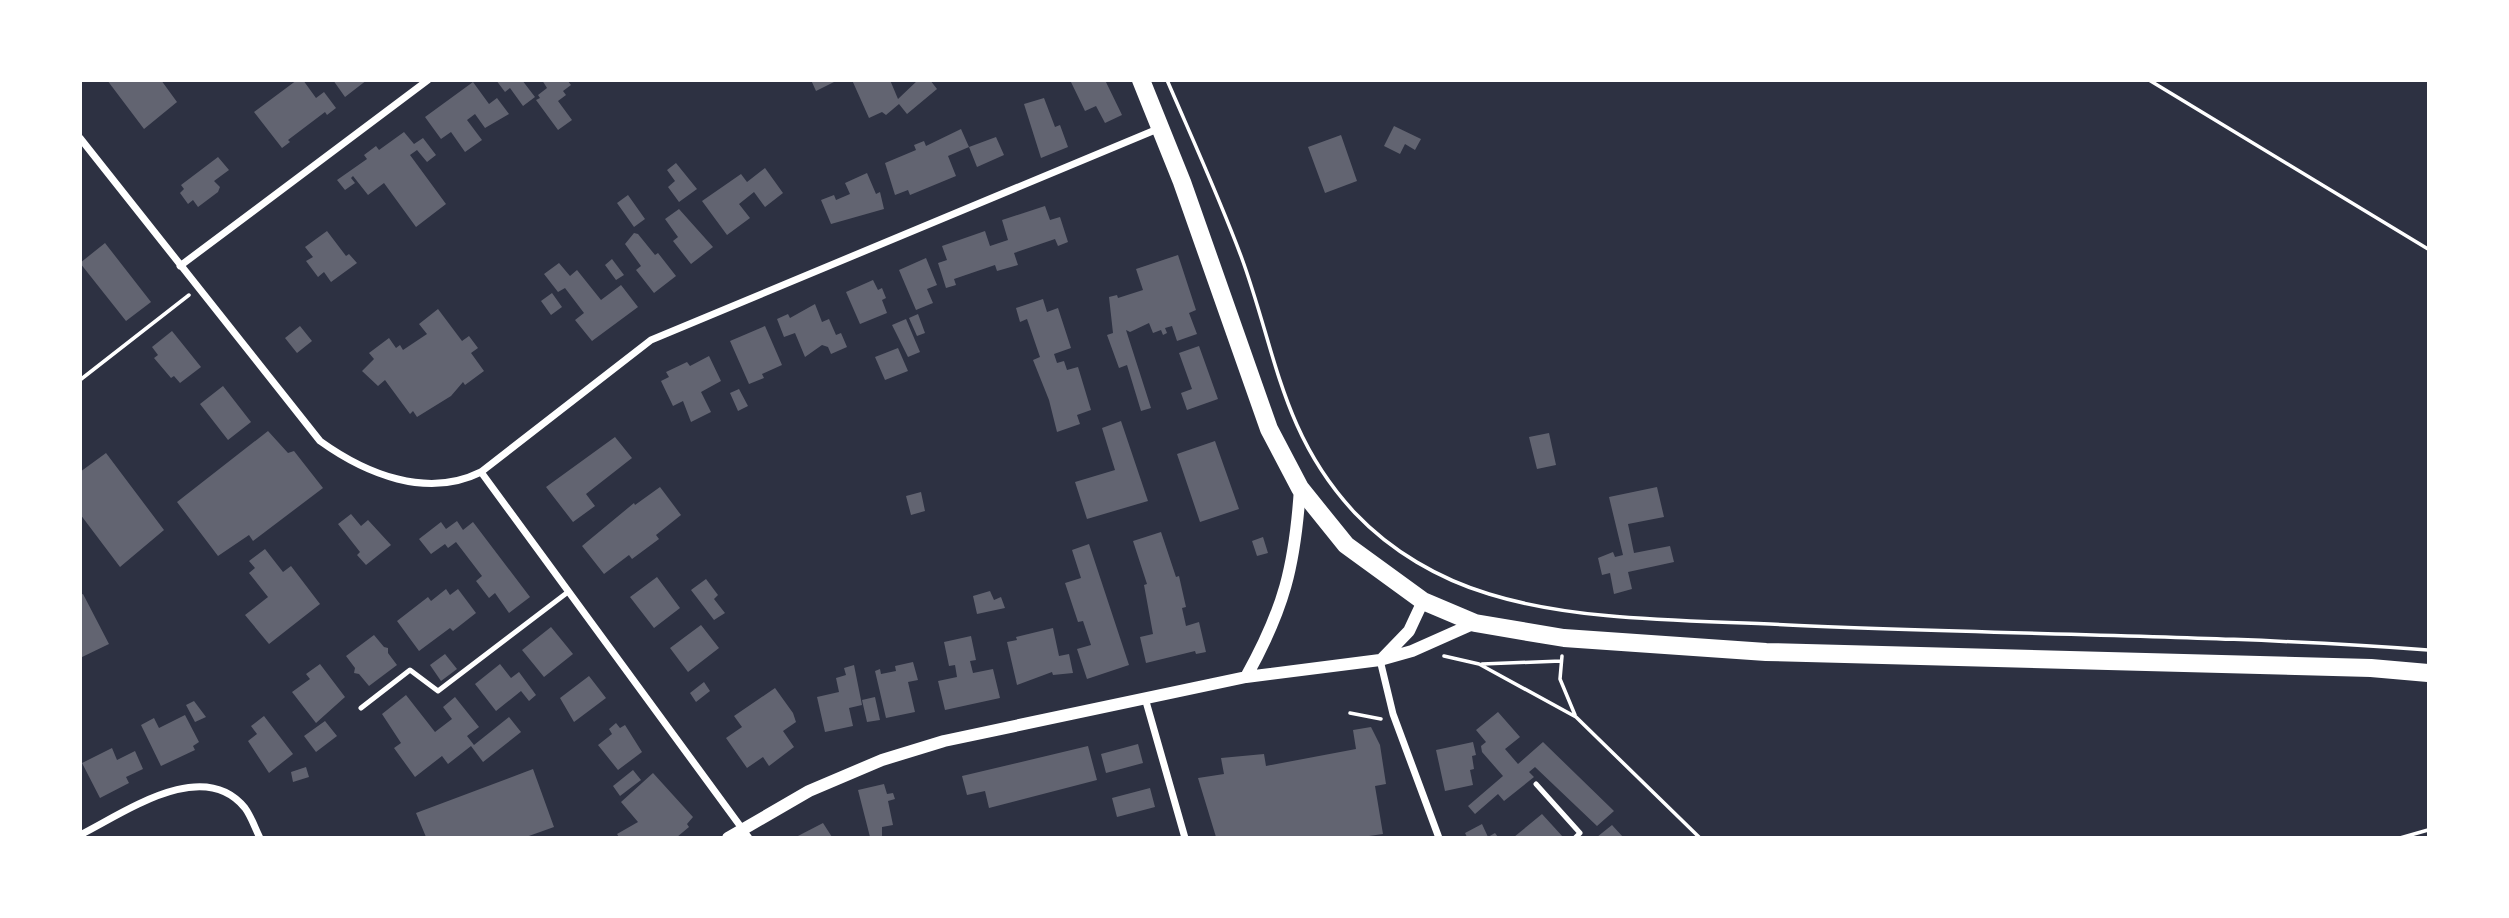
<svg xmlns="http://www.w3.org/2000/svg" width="2509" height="918" viewBox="0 0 2509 918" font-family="Lato,sans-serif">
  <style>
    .building { fill: #626471 }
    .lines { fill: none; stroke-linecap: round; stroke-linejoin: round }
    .path { stroke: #fff; stroke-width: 3.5 }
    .service { stroke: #fff; stroke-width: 5 }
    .minor { stroke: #fff; stroke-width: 7 }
    .tertiary { stroke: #fff; stroke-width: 12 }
    .primary { stroke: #fff; stroke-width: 18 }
  </style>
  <rect width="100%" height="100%" fill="#2d3142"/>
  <path class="building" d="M107 80H161L177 102 144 129Z
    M297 80H303L316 98 324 92 336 108 327 115 325 112 288 140 290 142 282 148 254 112Z
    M333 80H367L345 97Z
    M496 80H522L535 97 523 106 510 88 505 92Z
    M542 80H567L571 85 563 91 566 95 558 101 572 120 558 130 536 100 540 98 538 95 547 88Z
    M811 80H838L816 91Z
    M852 80H890L898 99 918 80H930L937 89 907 114 899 104 886 115 882 112 869 118Z
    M1070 80H1105L1122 115 1105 123 1096 106 1085 111Z
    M473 82 489 104 497 98 509 114 485 128 475 114 467 120 482 140 465 152 451 132 441 139 425 117Z
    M1044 98 1055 127 1060 125 1068 147 1041 158 1024 104Z
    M1394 126 1421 139 1415 150 1405 144 1400 154 1384 146Z
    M961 129 969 147 948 156 956 176 910 195 908 190 895 195 885 163 916 150 914 145 924 141 926 146Z
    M404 132 414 144 423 138 436 155 427 162 417 150 410 155 446 204 416 227 384 183 368 195 353 176 351 178 355 183 345 190 337 180 367 159 364 155 376 146 379 150Z
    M1341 135 1357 181 1325 193 1308 147Z
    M996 137 1004 155 977 167 969 147Z
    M218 157 229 170 214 181 220 187 218 192 198 207 193 200 188 204 180 193 184 189 181 185Z
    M676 163 697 189 679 202 668 187 675 181 667 170Z
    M765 168 783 193 765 207 754 192 739 204 750 218 727 235 702 201 741 174 747 182Z
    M867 173 876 194 880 192 884 209 831 224 821 200 834 195 836 200 850 194 845 183Z
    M628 195 645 219 634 227 617 203Z
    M1045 206 1050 220 1060 217 1068 242 1058 246 1055 239 1014 253 1018 265 997 271 995 265 954 279 956 285 946 288 938 263 947 260 942 246 985 231 990 246 1008 240 1002 220Z
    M679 209 713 247 691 264 673 241 678 237 665 219Z
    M327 231 346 256 349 254 357 263 331 282 324 272 318 277 306 261 313 257 305 247Z
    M634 233 638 234 655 255 658 253 676 276 654 293 636 270 641 266 625 244Z
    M105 243 151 302 126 321 80 263Z
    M1178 255 1196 310 1189 313 1197 334 1177 341 1172 326 1165 328 1167 333 1163 335 1161 330 1153 333 1149 323 1130 332 1126 330 1151 408 1141 411 1127 365 1119 368 1107 335 1113 333 1109 297 1117 295 1118 298 1143 290 1136 269Z
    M926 258 937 285 927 289 933 303 916 310 899 270Z
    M612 259 624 275 616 280 605 265Z
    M559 263 570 276 577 270 601 300 621 285 638 307 592 341 575 320 584 313 565 288 558 292 544 274Z
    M873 280 878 290 882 288 886 298 882 300 887 313 860 324 846 292Z
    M552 293 562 307 551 315 541 301Z
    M1043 299 1047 312 1058 308 1071 348 1054 354 1057 363 1064 361 1067 370 1078 367 1091 410 1077 415 1080 424 1057 432 1049 400 1033 360 1040 357 1027 319 1020 322 1016 308Z
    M815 304 822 322 829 319 836 335 841 333 847 347 831 354 828 347 822 345 805 357 795 333 784 337 777 319 788 314 790 318Z
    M438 309 462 341 469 336 478 348 471 353 484 371 465 385 463 382 451 396 417 417 413 411 410 414 385 380 378 386 362 371 374 359 369 353 389 338 396 348 400 345 403 350 427 334 419 324Z
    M918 314 925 333 917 336 909 318Z
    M906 319 920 352 908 357 892 325Z
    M300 326 312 341 297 353 285 338Z
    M765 326 782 365 762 374 764 378 749 384 730 341Z
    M172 331 201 367 180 383 174 376 171 378 154 358 158 355 152 347Z
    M1199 346 1218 399 1187 410 1181 393 1192 389 1179 353Z
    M898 348 908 371 885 380 875 357Z
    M709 356 721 381 701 392 711 412 691 422 683 401 673 406 661 381 669 377 666 372 687 362 690 366Z
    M223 386 251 422 228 440 200 404Z
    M739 389 748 406 738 411 730 393Z
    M1121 421 1148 501 1087 519 1075 482 1115 470 1102 428Z
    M268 431 288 453 294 451 323 488 253 541 249 535 218 556 177 502Z
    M1549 433 1556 465 1537 469 1529 437Z
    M615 437 632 458 586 494 595 506 573 522 546 487Z
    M1215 441 1239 509 1200 522 1177 454Z
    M106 453 164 530 120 567 80 514V472Z
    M660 487 681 515 656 535 659 539 632 559 629 555 604 574 582 546 634 503 635 505Z
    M1657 487 1664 517 1628 524 1634 553 1670 546 1674 562 1628 572 1632 589 1614 594 1610 573 1602 575 1598 558 1613 552 1615 557 1623 555 1609 497Z
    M921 492 925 511 911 515 906 496Z
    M351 514 361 526 368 520 391 545 366 565 357 555 360 552 338 524Z
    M457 521 463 530 473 522 530 597 509 613 495 593 489 598 476 581 482 576 456 542 448 548 445 544 431 554 419 539 441 522 446 529Z
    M1161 532 1176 577 1179 576 1186 607 1182 608 1186 626 1199 622 1206 652 1196 654 1195 651 1146 663 1140 637 1153 634 1144 585 1147 584 1133 541Z
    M1263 537 1268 553 1257 556 1252 541Z
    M1089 544 1129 665 1087 679 1077 649 1091 645 1083 621 1078 622 1065 583 1081 578 1072 550Z
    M265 549 283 572 291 566 320 604 269 644 245 615 268 597 249 573 255 568 249 561Z
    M657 577 680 608 654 628 630 597Z
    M706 579 718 595 714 599 725 613 714 620 691 590Z
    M446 589 450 595 458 589 476 613 453 631 450 628 419 651 397 621 428 597 431 601Z
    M990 591 994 600 1001 597 1005 608 977 614 973 596Z
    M83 594 109 644 80 658V595Z
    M701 625 719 648 688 672 670 648Z
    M551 627 573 654 544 677 522 650Z
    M1053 628 1059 656 1069 654 1073 673 1053 675 1052 672 1017 685 1007 642 1017 640 1016 637Z
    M374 635 384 647 388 648V653L397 665 369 686 359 674 354 673 355 668 346 656Z
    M971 636 976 660 970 661 973 673 993 669 1000 698 945 710 938 681 957 677 955 665 949 666 944 642Z
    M445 654 457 669 441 681 430 665Z
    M913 662 918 680 908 682 915 712 886 718 875 671 880 669 881 674 896 671 895 666Z
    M320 664 345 697 316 723 292 692 310 679 306 674Z
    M500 664 511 678 519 672 536 695 529 701 521 691 496 711 475 684Z
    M854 665 862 705 849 708 853 726 825 732 817 697 839 692 836 678 846 675 844 668Z
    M589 676 606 698 574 722 560 698Z
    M704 682 710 691 696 702 690 693Z
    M775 688 793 713 796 722 783 731 794 747 769 766 763 757 747 768 726 738 742 727 734 716Z
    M406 695 435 732 452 719 443 707 455 697 479 727 467 736 474 745 509 717 521 732 483 762 471 746 448 764 442 756 415 777 394 748 401 743 382 714Z
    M875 697 880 720 867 722 862 700Z
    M194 701 206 717 195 722 186 705Z
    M1498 712 1520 737 1505 749 1518 764 1543 742 1614 811 1597 826 1535 767 1529 772 1534 777 1504 801 1498 794 1475 814 1468 806 1503 776 1482 752 1481 746 1486 742 1476 730Z
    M185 715 199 742 193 746 195 750 161 766 141 725 154 718 159 728Z
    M264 716 293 754 269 773 248 741 257 734 251 726Z
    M325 721 337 736 316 752 304 736Z
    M616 723 620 728 625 725 642 752 618 770 598 745 612 734 609 729Z
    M1371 727 1380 745 1386 784 1375 786 1383 834 1362 837H1216L1198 778 1224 774 1221 758 1264 754 1266 766 1356 749 1353 730Z
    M1473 742 1476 755 1472 756 1474 769 1470 770 1473 785 1445 791 1436 750Z
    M1138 744 1143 763 1106 773 1101 754Z
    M1088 746 1097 780 989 808 985 791 967 795 962 776Z
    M112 748 117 760 135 751 143 769 126 777 129 783 100 798 82 763Z
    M306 767 309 777 293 782 291 772Z
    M533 769 554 827 526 837H426L416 813Z
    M633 770 641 780 620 796 613 786Z
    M653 773 693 817 687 824 689 827 677 837H619L617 834 638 822 621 802Z
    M884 784 887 794 893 793 895 799 888 801 893 825 882 827V837H870L858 790Z
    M1150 788 1155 807 1117 817 1112 798Z
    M1542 814 1563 837H1514Z
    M823 823 832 837H796Z
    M1482 824 1488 837 1495 833 1498 837H1467L1465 833Z
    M1612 825 1623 837H1597Z"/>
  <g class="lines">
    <path class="path" d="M1167 80C1192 138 1219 197 1241 256 1276 351 1281 434 1355 513 1391 551 1439 579 1489 594 1579 622 1693 620 1788 625 2001 635 2215 634 2428 650
      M2149 80 2428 249
      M80 380 189 295
      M1444 656 1479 664 1576 717 1700 838
      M1562 656 1560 679 1575 715
      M1482 664 1561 661
      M1350 713 1381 719
      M2400 838 2428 830"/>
    <path class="service" d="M361 708 410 670 438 691 568 592
      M1536 784 1580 833 1575 838"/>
    <path class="minor" d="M80 138 320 441C366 474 427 499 481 472L651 340 1160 128
      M180 266 428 80
      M481 472 749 838
      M1380 660 1393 714 1439 838
      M1145 698 1185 838
      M80 835C124 813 203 756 245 808 251 816 255 828 260 838"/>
    <path class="tertiary" d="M1381 660 1409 631 1423 601
      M1246 677C1284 609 1295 566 1300 488
      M728 838 809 791 882 760 944 741 1246 677 1380 660 1412 651 1475 623"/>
    <path class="primary" d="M1141 80 1182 182 1269 429 1300 488 1346 545 1423 601 1475 623 1564 638 1766 652 2371 668 2428 673"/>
  </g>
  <rect width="2509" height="918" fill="none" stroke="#ffffff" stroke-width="164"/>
</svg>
